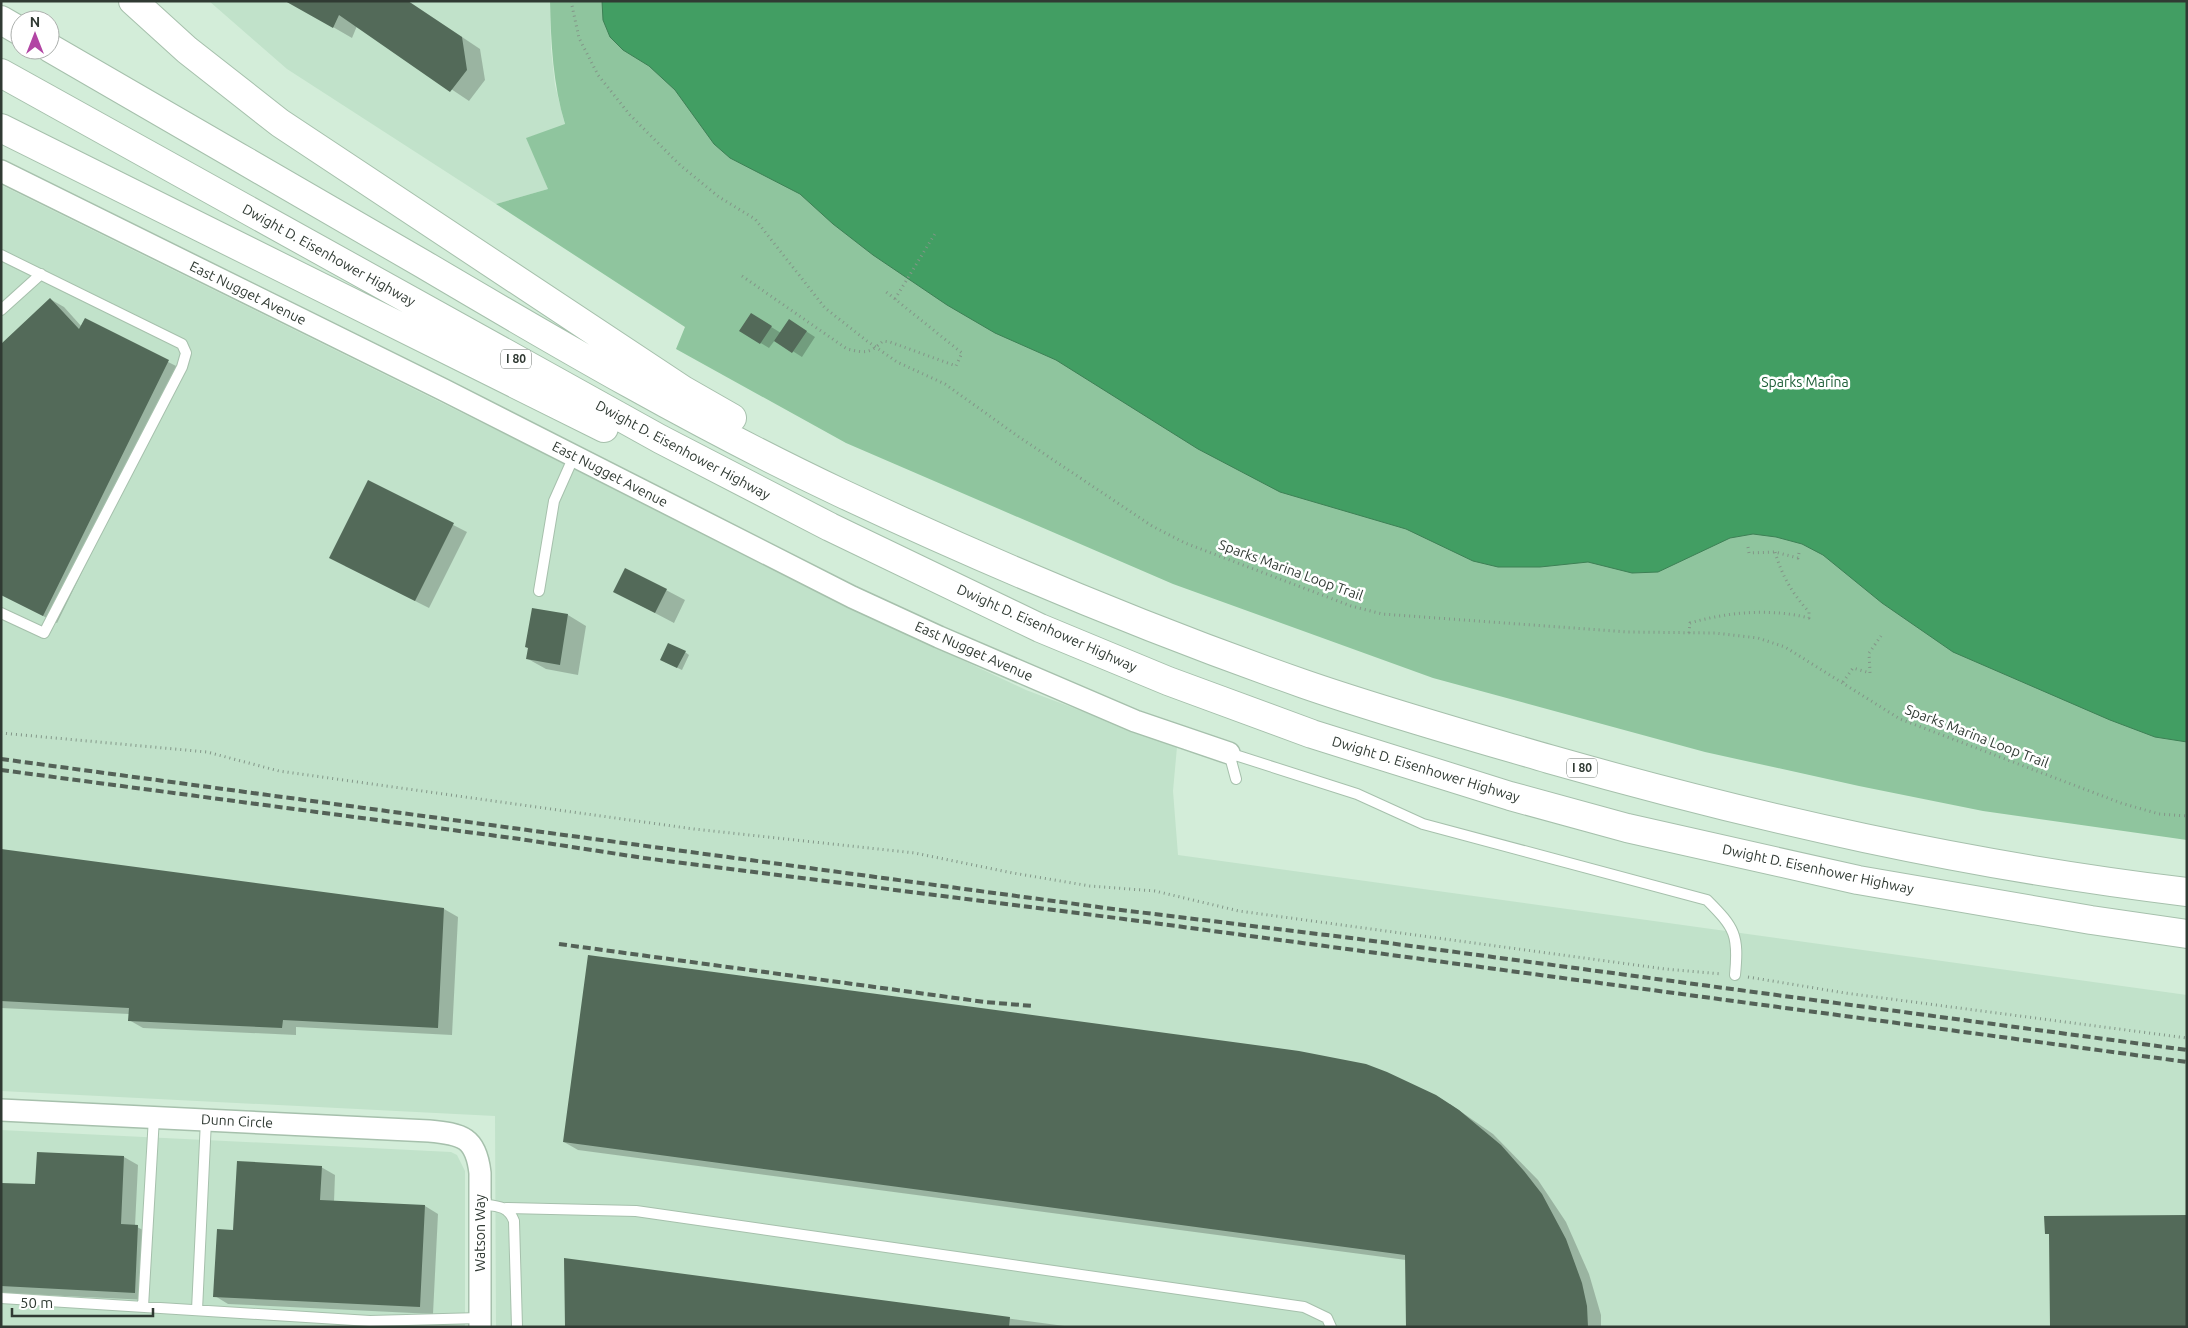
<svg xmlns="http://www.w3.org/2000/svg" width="2188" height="1328" viewBox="0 0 2188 1328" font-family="Ubuntu,sans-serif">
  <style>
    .built { fill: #c1e2ca }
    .green { fill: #8fc59e }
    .water { fill: #429e63; stroke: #3d8055 }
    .shadow { fill: #0003 }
    .building { fill: #536a59 }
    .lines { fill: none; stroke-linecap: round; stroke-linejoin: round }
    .service-casing { stroke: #a6c0ac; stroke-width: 12 }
    .minor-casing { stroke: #a6c0ac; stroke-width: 24 }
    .motorway-casing { stroke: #a6c0ac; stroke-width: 30 }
    .path { stroke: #839688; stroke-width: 3; stroke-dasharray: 1 4; stroke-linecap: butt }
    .service { stroke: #fff; stroke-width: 10 }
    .minor { stroke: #fff; stroke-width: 21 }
    .motorway { stroke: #fff; stroke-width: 28 }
    .rail { stroke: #546157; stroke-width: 4; stroke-dasharray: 8 4; stroke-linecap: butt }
    .labels { text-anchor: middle; stroke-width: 5; stroke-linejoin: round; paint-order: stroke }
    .shield { fill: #fff; stroke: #6e7570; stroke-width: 1 }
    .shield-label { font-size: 12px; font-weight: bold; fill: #303a33 }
    .street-label { font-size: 14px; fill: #303a33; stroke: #fff }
    .park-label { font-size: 14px; fill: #1c5d36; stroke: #fff }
  </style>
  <rect width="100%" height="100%" fill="#d3edd9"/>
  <path class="built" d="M209 1H550L551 49 555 85 565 125 527 138 548 189 496 204 287 69Z
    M1 185 533 448 828 597 1026 690 1177 747 1173 791 1178 855 2187 995V1327H496L495 1116 1 1091Z
    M1 1130 451 1152 457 1155 465 1171V1327H1Z"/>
  <path class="green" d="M550 1H2187V840L1983 811 1859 786 1705 752 1433 678 1173 584 846 443 676 349 685 327 496 204 548 189 526 138 565 124C553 84 551 44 550 1Z"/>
  <path class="water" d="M602 1H2187V742L2155 737 2110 720 1953 652 1882 603 1823 555 1802 544 1776 537 1753 534 1730 538 1658 572 1632 573 1588 562 1540 567H1498L1473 561 1406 529 1280 492 1198 449 1056 360 995 333 947 305 873 255 833 224 800 194 730 158 714 144 675 90 649 66 623 50 610 37 603 20Z"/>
  <path class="shadow" d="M288 1H408L480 49 485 80 469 101 357 26 352 38Z
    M50 299 64 307 82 327 85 320 182 369 57 623 1 595Z
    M760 320 781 333 798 326 815 337 802 357 775 340 769 348 741 331Z
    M369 482 467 532 429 608 345 566Z
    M626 569 685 600 674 623 615 592Z
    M533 609 568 615 586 626 578 675 546 669 528 659Z
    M685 652 689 655 682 670 665 662Z
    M1 850 444 909 458 917 452 1035 296 1027V1035L143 1028 129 1020V1014L1 1008Z
    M1450 1104 1493 1134 1538 1180 1566 1222 1589 1274 1601 1315V1327H1407L1406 1260 578 1150 564 1142Z
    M38 1153 124 1157 138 1165 135 1226 151 1234 148 1300 1 1293V1184L37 1185Z
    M321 1167 335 1175 334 1202 425 1206 438 1214 433 1314 228 1304 215 1296 235 1231Z
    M566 1260 1072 1327H566Z"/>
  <path class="building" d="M285 1H408L462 37 467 70 450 92 339 15 333 28Z
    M50 298 79 329 85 318 169 360 43 616 1 595V344Z
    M751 313 772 326 760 344 739 331Z
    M789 319 807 331 792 353 774 341Z
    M368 480 454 523 415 601 329 558Z
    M625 568 667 589 655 613 613 592Z
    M532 608 568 614 560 665 526 659 528 648 525 647Z
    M668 643 686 651 677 668 660 660Z
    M1 849 444 908 438 1028 283 1020 282 1028 128 1021 129 1008 1 1001Z
    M588 955 1299 1051 1366 1064 1387 1072 1436 1095 1459 1110 1501 1145 1524 1171 1542 1194 1566 1239 1582 1283 1587 1306 1588 1327H1406L1405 1255 563 1142Z
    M37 1152 124 1156 121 1224 138 1225 135 1293 1 1286V1183L35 1184Z
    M237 1161 322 1166 320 1200 425 1205 420 1307 213 1297 217 1229 233 1230Z
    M2187 1215V1327H2050L2049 1234H2045L2044 1216Z
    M564 1258 1010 1317 1009 1327H565Z"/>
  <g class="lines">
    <defs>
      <path id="service" d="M1 255 182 344 186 353 182 367 44 633 1 613
        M1 310 41 274
        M539 591 554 501 574 456
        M1229 753 1357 794 1423 824 1707 900C1735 928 1739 935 1735 975
        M1229 753 1236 779
        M480 1204C496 1206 508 1205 514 1221L517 1327
        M506 1208 636 1211 1304 1307 1327 1318 1331 1327
        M1 1298 370 1321 480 1318
        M143 1307 154 1117
        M197 1310 206 1120"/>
      <path id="minor" d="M1 171 444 390 852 597 939 637 1135 721 1229 753
        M1 1110 429 1131C462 1134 476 1137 480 1173V1327"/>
      <path id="motorway" d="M133 1 187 50 280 123 683 390 732 418
        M1 20 20 31
        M50 48C174 120 299 192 423 264 560 345 697 425 841 493 992 564 1147 629 1304 684 1385 712 1467 735 1549 759 1760 819 1969 866 2187 892
        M1 73 660 439 830 527 1040 628 1168 681 1312 734 1510 796 1627 828 1858 880 2091 920 2187 934
        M1 128 604 428"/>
    </defs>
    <use href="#service" class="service-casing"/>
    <use href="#minor" class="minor-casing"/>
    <use href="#motorway" class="motorway-casing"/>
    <path class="path" d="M571 1 579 38 598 75 630 115 680 165 719 197 755 219 825 308 867 341 897 362 945 384 1019 437 1152 526 1185 543 1351 606 1382 614 1628 632 1715 633 1758 638 1785 647 1900 719 2121 803 2159 814 2187 816
      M742 276 847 349C865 353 869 354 883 341L890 342 956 366 962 353 885 291
      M895 299 936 232
      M1748 547 1749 553 1775 552 1798 558 1799 553
      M1689 633 1690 623C1728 612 1770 608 1809 618V612C1792 593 1782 576 1775 552
      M1843 682 1853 668 1870 673 1869 653 1881 636
      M1 733 207 752 279 771 694 829 915 853 1013 873 1090 886 1155 891 1239 911 1665 969 1722 974
      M1748 977 1845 993 2187 1038"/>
    <use href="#service" class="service"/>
    <use href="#minor" class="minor"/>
    <use href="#motorway" class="motorway"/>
    <path class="rail" d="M1 759 1113 909 1351 938 2187 1050
      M1 770 520 839 644 858 1124 919 2187 1062
      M559 944 985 1002 1033 1006"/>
  </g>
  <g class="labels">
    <g class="shield">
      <rect x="501" y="349.5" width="30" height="19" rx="4"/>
      <rect x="1567" y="758.5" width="30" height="19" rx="4"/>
    </g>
    <g class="shield-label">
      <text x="516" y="363">I 80</text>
      <text x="1582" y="772">I 80</text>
    </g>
    <g class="street-label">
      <text transform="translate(329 255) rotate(29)" y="5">Dwight D. Eisenhower Highway</text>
      <text transform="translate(248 293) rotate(26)" y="5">East Nugget Avenue</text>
      <text transform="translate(683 450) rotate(28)" y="5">Dwight D. Eisenhower Highway</text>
      <text transform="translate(610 474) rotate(27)" y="5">East Nugget Avenue</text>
      <text transform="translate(1291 570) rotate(20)" y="5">Sparks Marina Loop Trail</text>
      <text transform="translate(1047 628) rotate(24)" y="5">Dwight D. Eisenhower Highway</text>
      <text transform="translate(974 651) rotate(24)" y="5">East Nugget Avenue</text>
      <text transform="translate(1977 736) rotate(21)" y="5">Sparks Marina Loop Trail</text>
      <text transform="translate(1426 769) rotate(17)" y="5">Dwight D. Eisenhower Highway</text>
      <text transform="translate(1818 869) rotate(12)" y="5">Dwight D. Eisenhower Highway</text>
      <text transform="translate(237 1121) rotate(3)" y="5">Dunn Circle</text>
      <text transform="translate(480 1233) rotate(-90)" y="5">Watson Way</text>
    </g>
    <g class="park-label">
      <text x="1805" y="387">Sparks Marina</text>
    </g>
  </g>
  <rect width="2188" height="1328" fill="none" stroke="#303a33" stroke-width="5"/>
  <g transform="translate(35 35)"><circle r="24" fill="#ffffff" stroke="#acb0ad"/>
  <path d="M0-4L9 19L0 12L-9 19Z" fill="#b245a4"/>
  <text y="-8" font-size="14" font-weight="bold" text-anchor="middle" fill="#303a33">N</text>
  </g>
  <path d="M12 1308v8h141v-8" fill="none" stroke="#303a33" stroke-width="2.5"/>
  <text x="20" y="1308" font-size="15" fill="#303a33" stroke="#ffffff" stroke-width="4" paint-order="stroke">50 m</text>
</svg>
